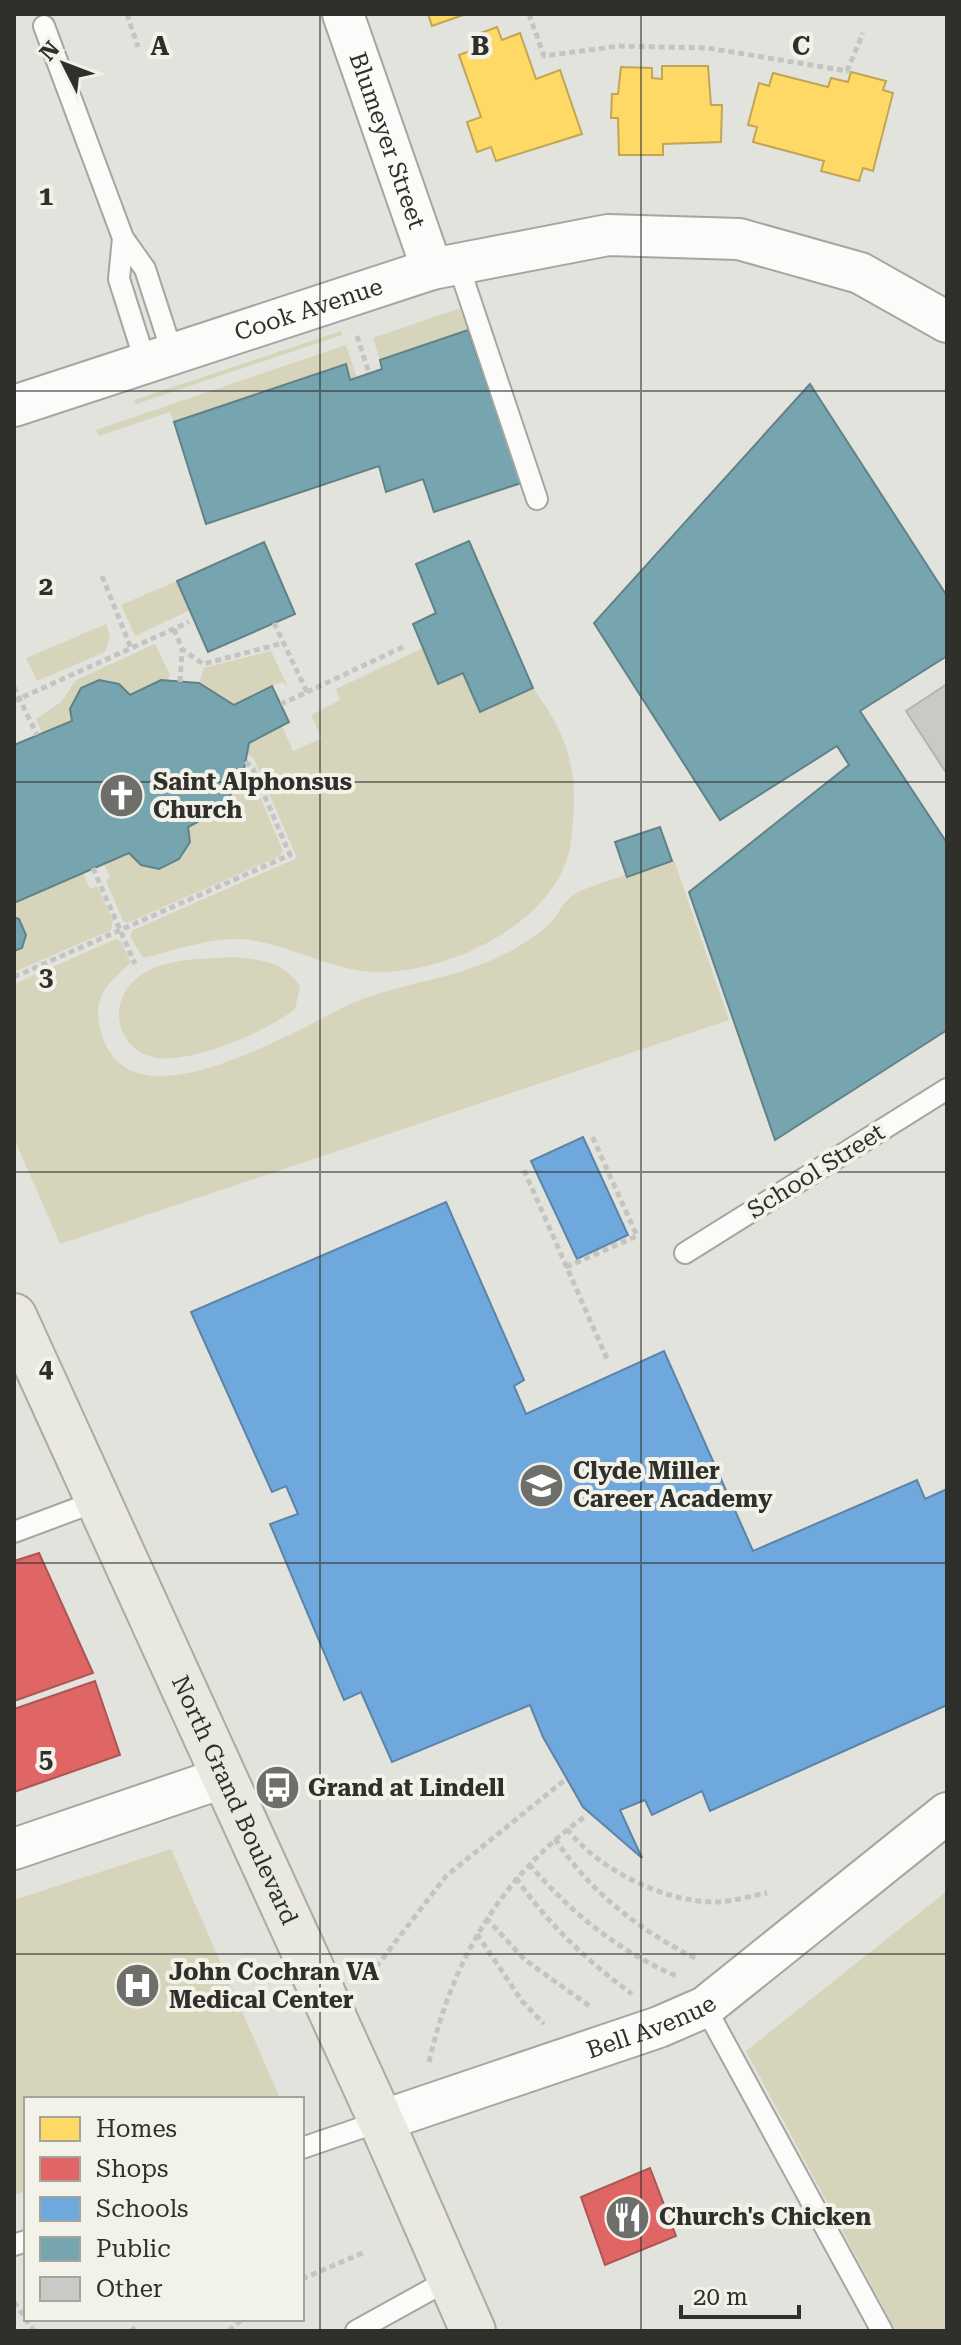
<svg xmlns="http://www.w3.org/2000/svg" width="961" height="2345" viewBox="0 0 961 2345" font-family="'Roboto Serif',serif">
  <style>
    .green { fill: #d6d4bb }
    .homes { fill: #ffd966; stroke: #c1a654; stroke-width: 2 }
    .shops { fill: #e06666; stroke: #ab5654; stroke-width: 2 }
    .schools { fill: #6fa8dc; stroke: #5c84a7; stroke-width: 2 }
    .public { fill: #76a5af; stroke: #618287; stroke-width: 2 }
    .building { fill: #c9c9c5; stroke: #b3b3af; stroke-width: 2 }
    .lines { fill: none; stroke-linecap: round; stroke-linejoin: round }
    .service-casing { stroke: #a5a5a1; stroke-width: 24 }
    .minor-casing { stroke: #a5a5a1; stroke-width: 44 }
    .primary-casing { stroke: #adab9d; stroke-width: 48 }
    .path { stroke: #c4c4c2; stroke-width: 5; stroke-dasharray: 6 4; stroke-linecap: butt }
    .service { stroke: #fbfbfa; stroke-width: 20 }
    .minor { stroke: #fbfbfa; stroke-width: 40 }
    .primary { stroke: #eae9e1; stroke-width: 44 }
    .grid { fill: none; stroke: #2f2f2b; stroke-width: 2; stroke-opacity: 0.55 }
    .labels { text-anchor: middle; stroke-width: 8; stroke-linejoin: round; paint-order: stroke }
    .street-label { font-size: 24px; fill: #2f2f2b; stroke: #f3f2e8 }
    .poi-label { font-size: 24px; font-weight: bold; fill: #2f2f2b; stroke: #f3f2e8; text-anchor: start }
    .grid-label { font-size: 26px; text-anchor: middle; font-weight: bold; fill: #2f2f2b; stroke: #f3f2e8; stroke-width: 8; stroke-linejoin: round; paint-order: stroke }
  </style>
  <rect width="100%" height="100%" fill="#e3e3de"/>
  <path class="green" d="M460 308 468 330 380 360 373 338Z
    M341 331 342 335 136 404 134 400Z
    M346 345 357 378 350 380 346 364 174 422 170 412 99 436 96 430Z
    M177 581 190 610 135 636 121 605Z
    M106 624 110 637 105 652 37 681 26 658Z
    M155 644 170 675 167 681 161 680 130 695C106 670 84 683 70 709L72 721 42 733 36 719 61 702 76 680Z
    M423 648 438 684 463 673 533 688C572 741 579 776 571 841 561 926 432 983 356 970 320 964 286 945 250 940 215 935 177 950 143 958L130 936 133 930 297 858 253 757 247 755 249 743 282 726 293 751 322 738 311 715 340 700 336 689Z
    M271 651 288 687 283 682 275 684 234 705 199 683 204 668Z
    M244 769 249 771 283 851 280 856 127 923 123 921 106 881 110 877 104 864 129 853C153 876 174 868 190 842L188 827C213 814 238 798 244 769Z
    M674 860 729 1020 60 1244 14 1138V984L116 939 121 941 131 963C111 980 94 995 99 1023 121 1146 307 1020 365 998 414 981 468 976 514 949 527 941 542 932 553 920 559 912 564 902 572 896 584 886 654 867 674 860Z
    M83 873 90 889 97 886 113 921 111 930 14 972V951L22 948 26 935 14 917V903Z
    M237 957C263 960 286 963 300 987L295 1009C266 1032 194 1063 157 1058 114 1051 106 998 141 975 166 957 208 959 237 957Z
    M171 1849 280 2098 26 2099V2191L14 2196V1900Z
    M947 1891V2331H896L746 2051Z"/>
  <path class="homes" d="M428 14H466L432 26Z
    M497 27 502 40 520 33 536 79 560 70 582 134 496 161 491 147 477 152 467 122 481 117 459 55 475 49 470 37Z
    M662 66H708L711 105H722L721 142 663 144V155H619L618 118H611L612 94H618L621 67 652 68V78L662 79Z
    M851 72 886 81 883 90 893 93 873 171 863 168 859 181 821 171 824 161 753 142 757 127 748 125 759 83 769 86 773 73 828 87 831 78 848 82Z"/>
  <path class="shops" d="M39 1553 93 1673 14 1701V1561Z
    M95 1681 120 1755 14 1792V1709Z
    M650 2168 676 2236 605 2265 581 2197Z"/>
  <path class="schools" d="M583 1137 628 1235 577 1259 531 1161Z
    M446 1202 524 1380 514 1386 526 1414 664 1351 753 1551 917 1480 925 1499 947 1489V1705L710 1811 702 1791 652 1815 645 1800 620 1810 642 1858 583 1807 543 1737 530 1705 392 1762 361 1692 344 1700 270 1524 298 1514 286 1486 272 1492 191 1312Z"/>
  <path class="public" d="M468 330 521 483 434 512 423 479 386 492 379 466 206 524 174 422 346 364 350 380 382 369 380 360Z
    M810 384 947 596V656L860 711 947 843V1030L775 1140 689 892 849 765 837 746 720 820 594 623Z
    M469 541 533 688 480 712 463 673 438 684 413 624 436 613 416 564Z
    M264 542 295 614 208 652 177 581Z
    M99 680 119 684 130 695 161 680 199 683 234 705 272 686 289 722 249 743 242 780 218 811 188 827 190 842 179 859 159 869 141 865 129 853 14 903V745L72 721 70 709 81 688Z
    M660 827 672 861 627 877 615 842Z
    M14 917 19 919 26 935 22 948 14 951Z"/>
  <path class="building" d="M947 684V774L906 711Z"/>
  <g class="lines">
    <defs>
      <path id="service" d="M44 26 123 238 145 269 172 352
        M123 238 119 279 145 361
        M458 264 537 499
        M685 1253 947 1089
        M14 1532 97 1501
        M705 2007 882 2331
        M302 2148 381 2121
        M14 2245 26 2241
        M356 2331 450 2279"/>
      <g id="minor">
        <path id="s1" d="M343 14 432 269"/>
        <path id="s2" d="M14 406 432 269 608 235 739 239 860 273 947 322"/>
        <path d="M14 1849 222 1778"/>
        <path id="s3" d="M381 2121 659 2027 705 2007 947 1813"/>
      </g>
      <g id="primary">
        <path id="s4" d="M14 1316 381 2121 473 2331"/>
      </g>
    </defs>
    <use href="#service" class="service-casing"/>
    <use href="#minor" class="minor-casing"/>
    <use href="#primary" class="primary-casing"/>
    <path class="path" d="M127 14 138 47
      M529 14 544 56 619 46 708 48 847 71 863 33
      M357 336 369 373
      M102 576 131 648
      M274 623 307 692 281 704
      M174 629 182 649 203 664 283 643
      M180 682 182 650
      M14 687 37 735
      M307 692 405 646
      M14 701 189 622
      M93 868 135 964
      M14 977 290 855 253 769 245 761
      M524 1170 608 1361
      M566 1267 637 1236 592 1136
      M567 1829C599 1870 665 1903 718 1902 734 1901 751 1896 767 1893
      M555 1839C592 1894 640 1931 699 1960
      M529 1864C571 1913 617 1950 676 1976
      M516 1878C548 1924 587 1961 632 1994
      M486 1918 525 1960 591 2007
      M477 1934 522 2001 544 2024
      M370 1975 446 1876 566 1779
      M429 2062C452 1961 501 1876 587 1815
      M302 2279 365 2252
      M14 2302 34 2331
      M132 2327 135 2331
      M229 2331 242 2319"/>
    <use href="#service" class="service"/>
    <use href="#minor" class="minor"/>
    <use href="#primary" class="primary"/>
  </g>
  <path class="grid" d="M320 14V2331M641 14V2331M14 391H947M14 782H947M14 1172H947M14 1563H947M14 1954H947"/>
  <defs>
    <symbol id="church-disc" viewBox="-11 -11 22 22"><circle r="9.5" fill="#6e6e6a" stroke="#f3f2e8"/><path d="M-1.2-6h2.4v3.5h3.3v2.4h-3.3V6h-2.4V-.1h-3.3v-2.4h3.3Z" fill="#fff"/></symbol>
    <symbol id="school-disc" viewBox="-11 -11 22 22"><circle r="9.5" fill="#6e6e6a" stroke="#f3f2e8"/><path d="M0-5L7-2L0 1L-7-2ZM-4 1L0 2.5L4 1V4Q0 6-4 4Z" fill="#fff"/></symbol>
    <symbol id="bus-disc" viewBox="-11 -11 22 22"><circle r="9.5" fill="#6e6e6a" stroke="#f3f2e8"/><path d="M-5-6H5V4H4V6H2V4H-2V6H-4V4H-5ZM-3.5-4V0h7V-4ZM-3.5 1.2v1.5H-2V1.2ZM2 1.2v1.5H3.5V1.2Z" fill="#fff"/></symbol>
    <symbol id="hospital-disc" viewBox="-11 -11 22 22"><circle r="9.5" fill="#6e6e6a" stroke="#f3f2e8"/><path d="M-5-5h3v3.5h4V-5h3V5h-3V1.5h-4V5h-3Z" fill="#fff"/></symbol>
    <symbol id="restaurant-disc" viewBox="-11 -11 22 22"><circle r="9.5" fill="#6e6e6a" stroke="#f3f2e8"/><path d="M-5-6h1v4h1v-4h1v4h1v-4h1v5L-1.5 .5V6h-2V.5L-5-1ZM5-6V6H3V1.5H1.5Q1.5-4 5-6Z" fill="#fff"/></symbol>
  </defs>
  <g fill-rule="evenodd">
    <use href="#church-disc" x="96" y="770" width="51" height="51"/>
    <use href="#school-disc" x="516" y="1460" width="51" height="51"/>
    <use href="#bus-disc" x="252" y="1762" width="51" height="51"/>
    <use href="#hospital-disc" x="112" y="1960" width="51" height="51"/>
    <use href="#restaurant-disc" x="602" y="2192" width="51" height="51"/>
  </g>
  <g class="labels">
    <g class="street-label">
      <text dy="8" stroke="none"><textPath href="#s1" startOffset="134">Blumeyer Street</textPath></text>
      <text dy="8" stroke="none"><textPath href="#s2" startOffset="310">Cook Avenue</textPath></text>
      <text transform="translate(816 1171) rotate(-32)" y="8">School Street</text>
      <text dy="8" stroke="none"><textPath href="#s4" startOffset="532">North Grand Boulevard</textPath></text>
      <text dy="8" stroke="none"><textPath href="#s3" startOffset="286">Bell Avenue</textPath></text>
    </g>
    <g class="poi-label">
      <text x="153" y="790">Saint Alphonsus<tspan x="153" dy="28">Church</tspan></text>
      <text x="573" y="1479">Clyde Miller<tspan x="573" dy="28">Career Academy</tspan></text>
      <text x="308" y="1796">Grand at Lindell</text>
      <text x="169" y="1980">John Cochran VA<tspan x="169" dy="28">Medical Center</tspan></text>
      <text x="659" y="2225">Church's Chicken</text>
    </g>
  </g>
  <g class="grid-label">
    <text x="160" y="55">A</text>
    <text x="480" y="55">B</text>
    <text x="801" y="55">C</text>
    <text x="46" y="205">1</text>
    <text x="46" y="595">2</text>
    <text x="46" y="986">3</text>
    <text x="46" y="1377">4</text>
    <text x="46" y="1768">5</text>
  </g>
  <rect width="961" height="2345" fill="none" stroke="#2f2f2b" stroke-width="32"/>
  <rect x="24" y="2097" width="280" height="224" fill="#f3f2e8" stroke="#a5a49c" stroke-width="2"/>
  <rect x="40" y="2117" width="40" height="24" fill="#ffd966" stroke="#a5a49c" stroke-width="2"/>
  <text x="96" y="2137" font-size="24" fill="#2f2f2b">Homes</text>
  <rect x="40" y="2157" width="40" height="24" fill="#e06666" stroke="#a5a49c" stroke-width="2"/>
  <text x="96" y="2177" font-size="24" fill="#2f2f2b">Shops</text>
  <rect x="40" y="2197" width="40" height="24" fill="#6fa8dc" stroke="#a5a49c" stroke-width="2"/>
  <text x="96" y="2217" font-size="24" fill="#2f2f2b">Schools</text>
  <rect x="40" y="2237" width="40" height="24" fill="#76a5af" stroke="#a5a49c" stroke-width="2"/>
  <text x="96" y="2257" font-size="24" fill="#2f2f2b">Public</text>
  <rect x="40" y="2277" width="40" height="24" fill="#c9c9c5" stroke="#a5a49c" stroke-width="2"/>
  <text x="96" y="2297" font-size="24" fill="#2f2f2b">Other</text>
  <g transform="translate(64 64) rotate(312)" stroke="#f3f2e8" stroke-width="6" paint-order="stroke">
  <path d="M0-6L14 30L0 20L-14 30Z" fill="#2f2f2b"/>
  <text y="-12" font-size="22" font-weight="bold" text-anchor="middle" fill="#2f2f2b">N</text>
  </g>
  <path d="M681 2305v12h118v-12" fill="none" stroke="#2f2f2b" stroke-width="4"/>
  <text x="693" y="2305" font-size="24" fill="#2f2f2b" stroke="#f3f2e8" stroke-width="6" paint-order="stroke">20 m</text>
</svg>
